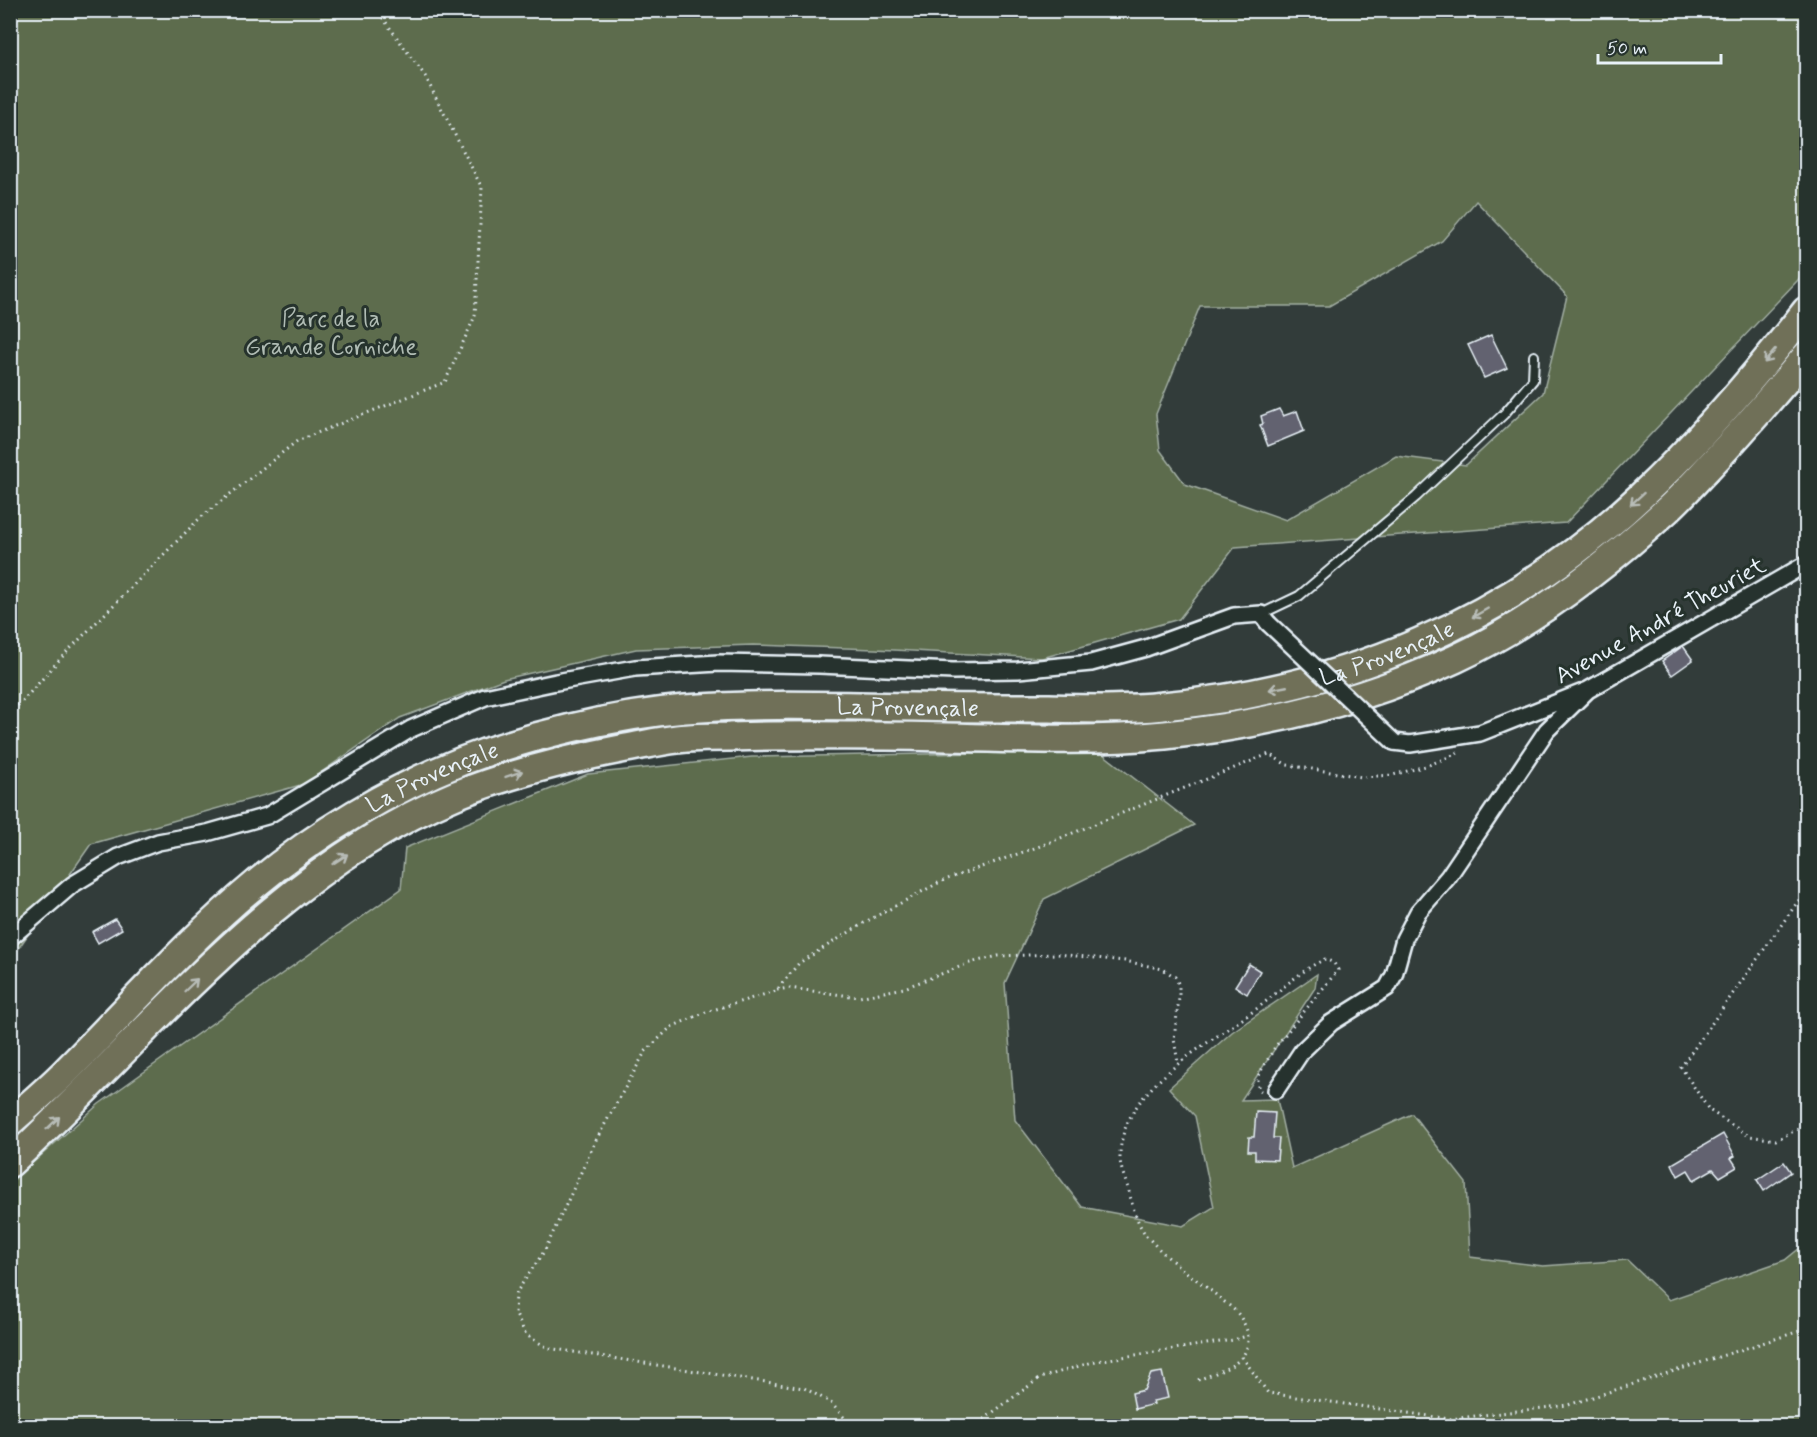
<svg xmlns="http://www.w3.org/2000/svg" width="1817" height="1437" viewBox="0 0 1817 1437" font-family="Mynerve,sans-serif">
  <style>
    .green { fill: #5d6c4e; stroke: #a2aea3; stroke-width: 1.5; fill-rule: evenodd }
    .building { fill: #62626f; stroke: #e8f1f8; stroke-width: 1.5 }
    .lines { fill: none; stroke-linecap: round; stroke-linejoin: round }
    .service-casing { stroke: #e8f1f8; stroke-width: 12 }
    .minor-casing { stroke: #e8f1f8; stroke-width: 20 }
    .motorway-casing { stroke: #e8f1f8; stroke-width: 32 }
    .path { stroke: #e8f1f8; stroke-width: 3; stroke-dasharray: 1.5 4.5; stroke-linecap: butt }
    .service { stroke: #26332d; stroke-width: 8 }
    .minor { stroke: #26332d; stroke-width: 15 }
    .motorway { stroke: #706f59; stroke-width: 27 }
    .minor-bridge-casing { stroke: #e8f1f8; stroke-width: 20; stroke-linecap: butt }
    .minor-bridge { stroke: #26332d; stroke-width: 15 }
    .oneway { stroke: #b8bdb8 }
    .labels { text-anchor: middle; stroke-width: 6; stroke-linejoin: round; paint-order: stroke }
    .park-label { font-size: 24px; fill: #b0bcb4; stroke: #26332d }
    .street-label { font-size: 24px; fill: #e8f1f8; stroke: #26332d }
  </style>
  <rect width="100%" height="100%" fill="#323c3a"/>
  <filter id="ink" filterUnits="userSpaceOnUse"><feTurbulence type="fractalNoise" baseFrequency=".0167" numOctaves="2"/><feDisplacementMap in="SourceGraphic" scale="12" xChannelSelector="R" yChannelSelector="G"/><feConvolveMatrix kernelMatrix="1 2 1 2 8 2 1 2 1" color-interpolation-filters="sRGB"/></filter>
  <g filter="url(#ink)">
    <path class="green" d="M11 11H1806V268L1798 280 1566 523 1235 547 1179 619 1042 658 875 649 753 645 636 649 504 679 400 718 304 784 91 844 11 959ZM1476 201 1567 296 1543 393 1466 465 1396 456 1286 520 1185 484 1160 450 1156 414 1200 306H1329L1442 241Z
      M1099 751 1194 825 1044 899 1005 983 1015 1120 1082 1207 1183 1226 1214 1207 1195 1116 1169 1088 1232 1032 1317 974 1315 988 1241 1100 1277 1099 1292 1168 1412 1114 1466 1183 1470 1257 1543 1266 1627 1260 1669 1300 1785 1260 1806 1243V1426H11L10 1183 99 1104 401 889 405 848 588 774 752 757Z"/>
    <path class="building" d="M1491 335 1507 368 1484 378 1468 345Z
      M1279 409 1283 416 1297 411 1304 431 1268 446 1260 425 1263 424 1261 416Z
      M1683 646 1693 660 1672 675 1662 661Z
      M115 919 122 929 98 943 92 932Z
      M1249 964 1260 971 1247 994 1235 986Z
      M1256 1112 1275 1113 1273 1138H1279L1277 1160 1255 1159V1151H1248L1249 1137H1254Z
      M1723 1134 1735 1156 1731 1158 1737 1167 1720 1177 1713 1169 1694 1180 1688 1170 1678 1176 1672 1164Z
      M1784 1162 1791 1172 1764 1191 1757 1180Z
      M1162 1372 1168 1398 1153 1401 1154 1404 1135 1409 1132 1393 1144 1390 1151 1374Z"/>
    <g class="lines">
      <defs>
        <path id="service" d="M1261 614 1299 596 1416 497 1504 414 1533 380 1534 356"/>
        <path id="minor" d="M1394 742 1410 744 1480 733 1588 690 1806 564
          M10 938 72 885 118 857 158 842 207 833 267 816 411 729 485 697 556 682 635 668 718 663 819 665 953 671 1018 670 1091 663 1146 648 1234 616 1261 614 1268 623
          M1276 1090 1302 1051 1331 1023 1387 988 1394 975 1404 939 1418 912 1448 877 1547 730 1588 690"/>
        <g id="motorway">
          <path id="s1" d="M10 1122C28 1106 47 1090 64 1073 128 1009 187 941 257 883 317 833 389 790 462 761 528 736 614 715 685 709 761 703 837 706 914 707 959 708 1004 708 1049 708 1087 709 1126 710 1163 706 1344 690 1507 621 1640 497 1701 440 1755 376 1806 311"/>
          <path d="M10 1163C149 1034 277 869 456 795 511 773 568 759 626 748 643 745 660 741 677 739 694 737 712 737 729 737 781 735 833 736 885 736 978 736 1072 744 1165 735 1265 725 1364 701 1455 659 1532 623 1606 566 1667 510 1680 498 1692 485 1703 473 1739 435 1773 396 1806 356"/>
        </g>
      </defs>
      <use href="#service" class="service-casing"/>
      <use href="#minor" class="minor-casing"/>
      <use href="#motorway" class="motorway-casing"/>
      <path class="path" d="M10 715 61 658 200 518 297 441 445 382 475 316 482 188 425 76 377 10
        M1806 890 1681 1067 1709 1110 1749 1136 1776 1140 1806 1125
        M777 990 788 988 859 997 904 988 970 963 998 956 1057 954 1125 961 1163 969 1175 977 1179 985V998L1174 1039 1178 1063
        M1242 1357 1268 1393 1450 1419 1568 1405 1806 1329
        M1198 1380C1221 1370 1254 1364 1247 1331 1246 1327 1242 1319 1239 1315 1233 1307 1222 1301 1215 1294 1192 1276 1165 1258 1146 1235 1136 1222 1132 1203 1128 1188 1125 1179 1120 1167 1120 1158 1119 1091 1202 1048 1248 1015 1274 997 1297 972 1325 959L1334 963 1338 970 1275 1047 1258 1076V1089L1261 1091
        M852 1426 830 1402 804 1388 548 1348 526 1335 515 1313 516 1293 545 1250 596 1140 645 1052 671 1027 706 1012 776 991 799 963 869 920 942 881 1043 845 1269 754 1287 765 1362 777 1393 775 1429 765 1458 753
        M974 1426 1040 1378 1096 1361 1233 1340 1247 1336"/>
      <use href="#service" class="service"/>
      <use href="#minor" class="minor"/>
      <use href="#motorway" class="motorway"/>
      <defs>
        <path id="minor-bridge" d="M1268 623 1394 742"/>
      </defs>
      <use href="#minor-bridge" class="minor-bridge-casing"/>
      <use href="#minor-bridge" class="minor-bridge"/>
    </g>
    <defs><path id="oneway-shaft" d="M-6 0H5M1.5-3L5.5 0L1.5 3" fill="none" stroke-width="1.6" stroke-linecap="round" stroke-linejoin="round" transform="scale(1.5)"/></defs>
    <g class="oneway">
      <use href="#oneway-shaft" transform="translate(1770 356) rotate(130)"/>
      <use href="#oneway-shaft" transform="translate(1637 499) rotate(138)"/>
      <use href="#oneway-shaft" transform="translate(1480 613) rotate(150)"/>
      <use href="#oneway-shaft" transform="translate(1278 688) rotate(169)"/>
      <use href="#oneway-shaft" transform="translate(514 774) rotate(-19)"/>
      <use href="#oneway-shaft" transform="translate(340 859) rotate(-33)"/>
      <use href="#oneway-shaft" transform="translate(191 985) rotate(-44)"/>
      <use href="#oneway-shaft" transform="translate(53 1123) rotate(-44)"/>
    </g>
  </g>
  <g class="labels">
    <g class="park-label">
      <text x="331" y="326">Parc de la<tspan x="331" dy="28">Grande Corniche</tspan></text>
    </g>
    <g class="street-label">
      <text transform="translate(1660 620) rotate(-29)" y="8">Avenue André Theuriet</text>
      <text dy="8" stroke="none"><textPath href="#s1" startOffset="1522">La Provençale</textPath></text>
      <text dy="8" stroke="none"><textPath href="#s1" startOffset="1036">La Provençale</textPath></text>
      <text dy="8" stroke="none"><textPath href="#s1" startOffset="550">La Provençale</textPath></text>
    </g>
  </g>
  <rect width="1817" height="1437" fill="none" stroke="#26332d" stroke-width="36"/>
  <rect x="18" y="18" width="1781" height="1401" fill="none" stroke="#e8f1f8" stroke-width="2" filter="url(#ink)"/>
  <path d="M1598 54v9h123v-9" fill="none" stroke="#e8f1f8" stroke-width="3"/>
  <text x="1607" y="54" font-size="18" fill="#e8f1f8" stroke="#26332d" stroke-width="4.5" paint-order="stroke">50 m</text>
</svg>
